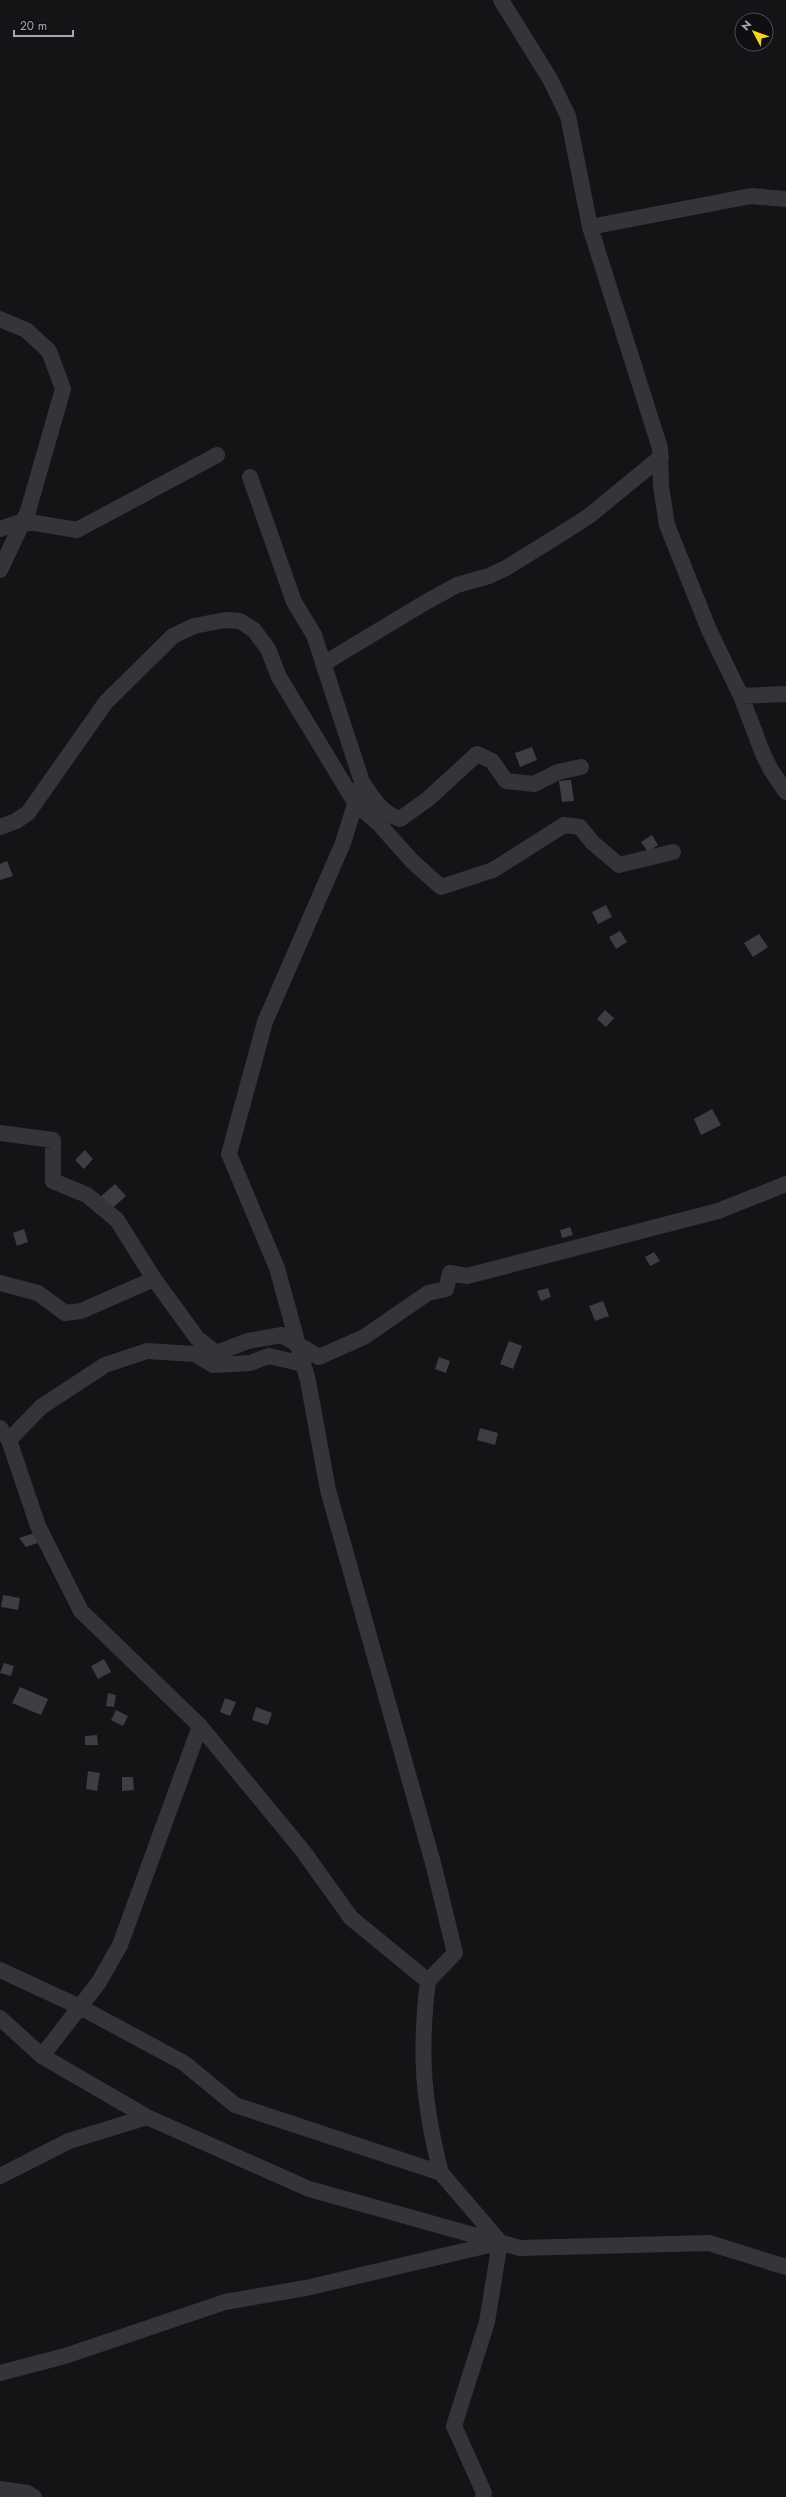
<svg xmlns="http://www.w3.org/2000/svg" width="786" height="2497" viewBox="0 0 786 2497" font-family="Jost,sans-serif">
  <style>
    .building { fill: #3e3d42 }
    .lines { fill: none; stroke-linecap: round; stroke-linejoin: round }
    .street { stroke: #34343a; stroke-width: 16 }
  </style>
  <rect width="100%" height="100%" fill="#141315"/>
  <path class="building" d="M532 747 537 760 520 767 515 753Z
    M571 780 574 801 562 802 559 781Z
    M652 835 658 845 648 852 641 842Z
    M7 861 13 876 0 880V864Z
    M606 905 612 917 598 924 592 912Z
    M620 931 627 942 616 949 609 937Z
    M759 934 768 947 753 957 744 943Z
    M605 1010 614 1018 606 1027 597 1019Z
    M712 1109 721 1125 701 1135 694 1119Z
    M85 1150 93 1159 84 1169 75 1160Z
    M115 1184 126 1196 110 1210 99 1198Z
    M570 1227 573 1235 562 1238 560 1230Z
    M24 1229 28 1242 17 1246 13 1233Z
    M654 1252 660 1261 650 1266 645 1257Z
    M548 1288 551 1297 541 1301 537 1291Z
    M603 1301 609 1316 595 1321 589 1306Z
    M509 1341 522 1346 513 1369 500 1364Z
    M439 1357 450 1361 446 1373 435 1369Z
    M480 1428 498 1433 495 1445 477 1440Z
    M34 1533 38 1543 26 1547 19 1538Z
    M3 1595 20 1598 18 1610 1 1607Z
    M104 1659 111 1672 98 1679 91 1666Z
    M4 1663 14 1666 11 1676 0 1673Z
    M20 1687 48 1699 41 1715 12 1703Z
    M108 1693 116 1695 114 1707 106 1706Z
    M225 1698 236 1702 230 1716 220 1712Z
    M256 1707 272 1713 268 1725 252 1720Z
    M116 1710 128 1716 123 1726 111 1720Z
    M97 1735 98 1745H85V1736Z
    M88 1771 100 1773 97 1791 86 1789Z
    M122 1777H133L134 1790 122 1791Z"/>
  <g class="lines">
    <path class="street" d="M501 0 550 79 568 116 590 227 660 448 661 486 667 525 709 630 741 696 763 754 771 770 786 792
      M590 227 751 196 786 199
      M0 319 26 330 49 351 63 389 28 511 0 570
      M250 477 294 602 314 635 362 782C373 798 381 813 400 819L428 799 477 754 492 761 506 781 534 784 558 772 581 767
      M0 529 23 521 77 530 217 455
      M323 664 426 602 457 585 489 576 506 568 553 539 589 516 661 457
      M741 696 786 694
      M362 782 343 843 265 1022 229 1154 277 1268 308 1381 328 1490 433 1863 455 1953 428 1981
      M0 827 16 821 28 813 106 702 173 636 194 626 225 620 240 621 254 630 268 649 279 677 356 804 379 824 412 861 441 887 493 870 564 825 580 827 592 842 619 865 673 852
      M0 1133 53 1140V1181L87 1195 117 1220 154 1279
      M0 1283 38 1293 65 1313 81 1311 154 1279 197 1338 216 1353 248 1341 282 1335 319 1357 364 1337 428 1293 446 1289 450 1273 467 1276 718 1211 786 1184
      M0 1428 9 1440 41 1407 105 1365 147 1351 195 1354 213 1365 250 1363 269 1356 303 1364
      M9 1440 38 1526 81 1611 200 1726 303 1851 351 1918 428 1981C419 2053 423 2103 441 2173
      M0 1970 80 2007 184 2063 235 2105 441 2173 500 2242 487 2322 454 2426 484 2493 483 2497
      M0 2018 42 2056 147 2117 309 2189 520 2248 709 2243 786 2267
      M42 2056 99 1982 120 1945 200 1726
      M0 2176 69 2141 147 2117
      M0 2373 65 2356 225 2302 306 2288 498 2243
      M0 2489 27 2493 34 2497"/>
  </g>
  <g transform="translate(754 32) rotate(311)"><circle r="19" fill="#0f0e10" stroke="#4b4b52"/>
  <path d="M0-3L7 15L0 10L-7 15Z" fill="#f6d12a"/>
  <text y="-6" font-size="11" font-weight="bold" text-anchor="middle" fill="#a5a7b6">N</text>
  </g>
  <path d="M14 30v6h59v-6" fill="none" stroke="#a5a7b6" stroke-width="2"/>
  <text x="20" y="30" font-size="12" fill="#a5a7b6" stroke="#0f0e10" stroke-width="3" paint-order="stroke">20 m</text>
</svg>
